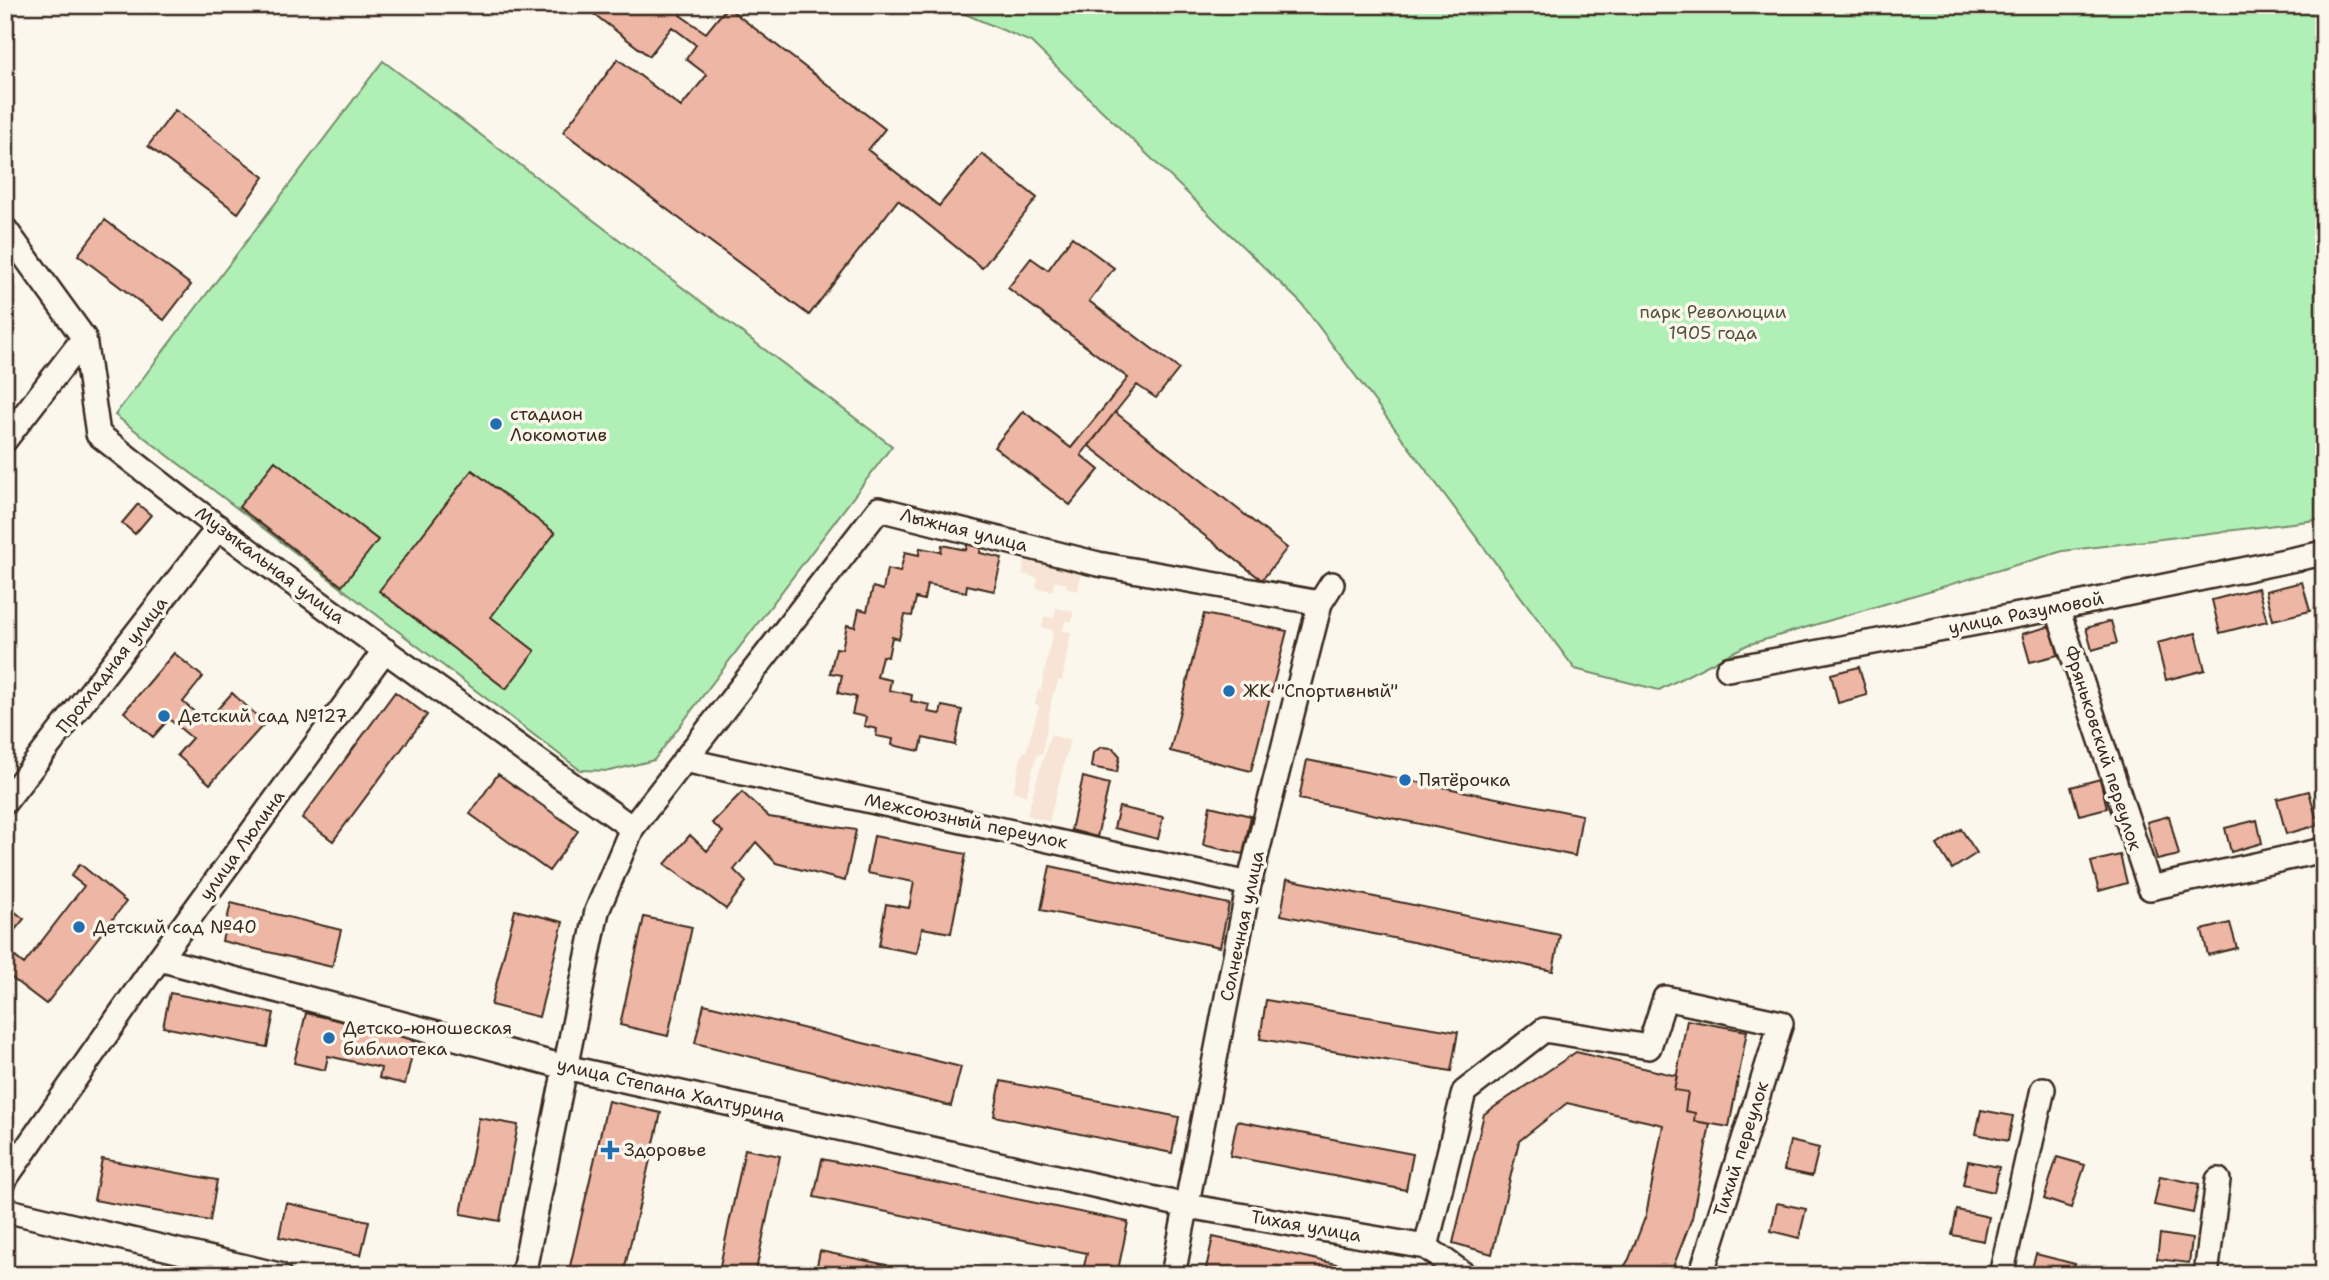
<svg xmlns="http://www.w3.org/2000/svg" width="2329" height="1280" viewBox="0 0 2329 1280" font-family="'Shantell Sans',sans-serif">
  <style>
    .built { fill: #f7e4d6 }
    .green { fill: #b0f0b7; stroke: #768d6a; stroke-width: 2 }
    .building { fill: #eeb6a4; stroke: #3b2a1e; stroke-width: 2 }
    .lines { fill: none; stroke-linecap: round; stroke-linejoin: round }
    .minor-casing { stroke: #3b2a1e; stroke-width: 28 }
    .minor { stroke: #fbf7ec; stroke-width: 23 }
    .poi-dot { fill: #1f6fb2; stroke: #fbf7ec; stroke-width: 2.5 }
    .labels { text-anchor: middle; stroke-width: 7; stroke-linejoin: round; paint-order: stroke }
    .park-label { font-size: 18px; fill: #52523d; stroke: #fbf7ec }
    .poi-label { font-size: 18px; fill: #3b2a1e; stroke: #fbf7ec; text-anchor: start }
    .street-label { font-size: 18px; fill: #3b2a1e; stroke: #fbf7ec }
  </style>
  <rect width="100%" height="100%" fill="#fbf7ec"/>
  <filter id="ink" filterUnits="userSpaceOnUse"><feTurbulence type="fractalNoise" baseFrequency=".0143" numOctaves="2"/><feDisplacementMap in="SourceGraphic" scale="14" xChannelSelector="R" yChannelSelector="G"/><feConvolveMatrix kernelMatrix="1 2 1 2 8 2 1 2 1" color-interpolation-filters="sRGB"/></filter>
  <g filter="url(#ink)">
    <path class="built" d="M1026 557 1071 567V572L1081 574 1078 591 1066 587 1067 584 1054 581 1052 591 1036 588 1038 578 1022 574Z
      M1056 608 1073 611 1072 621H1065L1063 631 1071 632 1062 681 1058 680 1055 692 1053 693 1042 755 1037 754 1026 796 1013 791 1023 752H1026L1039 706 1035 704 1038 690H1041L1053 630 1042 627 1044 616 1054 618Z
      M1050 735 1070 740 1049 822 1027 815Z"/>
    <path class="green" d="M944 5H2324V519L2063 551 1747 645 1659 690 1575 669 1301 303 1031 42Z
      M383 61 892 446 654 760 610 771 580 770 115 415Z"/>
    <path class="building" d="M582 5H672L682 13 680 15 706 33 727 7 885 129 868 150 939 206 982 154 1037 198 982 268 898 200 809 315 563 132 618 59 681 107 707 75 686 59 696 45 672 27 649 56Z
      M175 110 264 177 238 213 148 146Z
      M105 220 191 285 164 320 78 255Z
      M1072 237 1114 268 1089 301 1179 369 1156 398 1137 385 1081 455 1099 470 1070 505 994 447 1023 411 1071 448 1128 378 1008 288 1031 258 1048 270Z
      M1115 412 1287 548 1262 580 1089 446Z
      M275 461 378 540 342 586 239 507Z
      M472 470 555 533 491 617 535 651 506 689 379 591Z
      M138 504 151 515 135 534 122 523Z
      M968 541 981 544 980 553 1002 558 994 591 967 585 966 592 927 584 924 600 916 598 912 616 905 615 899 639 892 637 888 657 882 656 877 677 891 680 889 690 912 695 911 701 930 705 928 712 940 714 942 706 962 710 955 745 923 738 920 751 892 745 893 739 876 736 877 729 864 726 866 717 852 714 856 697 838 693 842 675 830 673 836 648 842 649 847 625 855 627 859 609 867 611 873 587 883 590 887 569 900 572 905 552 919 555 920 548 941 552 942 545 966 550Z
      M2302 582 2310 611 2273 620 2266 591Z
      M2258 588 2267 621 2220 633 2212 600Z
      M1204 614 1287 631 1251 771 1170 751Z
      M2111 621 2117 643 2092 650 2086 628Z
      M2051 626 2058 655 2030 662 2022 634Z
      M2196 633 2205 670 2166 680 2157 643Z
      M174 653 203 677 183 702 206 722 232 693 265 723 210 784 177 755 192 738 169 719 153 737 124 712Z
      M1859 667 1867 695 1838 703 1831 674Z
      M395 692 427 715 333 841 302 818Z
      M1101 747 1113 748 1120 756 1117 772 1091 767 1093 753Z
      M1307 760 1582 815 1575 856 1299 799Z
      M498 774 578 831 549 871 470 814Z
      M1083 777 1109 784 1097 837 1071 830Z
      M2100 779 2107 808 2079 815 2071 787Z
      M2309 791 2318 825 2286 834 2277 799Z
      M742 792 769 817 856 830 845 881 776 863 756 842 734 870 746 882 726 909 665 864 690 835 707 851 723 832 712 823Z
      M1210 806 1251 816 1243 854 1203 845Z
      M1119 807 1163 817 1158 839 1114 828Z
      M2169 816 2179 855 2157 860 2147 822Z
      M2257 820 2262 843 2231 852 2225 828Z
      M1961 829 1977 853 1952 869 1937 845Z
      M874 836 966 854 951 933 922 928 917 953 879 946 886 904 909 908 914 882 867 873Z
      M2120 855 2127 883 2099 891 2091 862Z
      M80 864 126 902 46 1004 5 973V959L10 953 24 964 84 886 71 876Z
      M1050 866 1229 904 1220 947 1041 910Z
      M1287 879 1560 935 1553 971 1281 915Z
      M231 903 341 930 332 967 222 941Z
      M5 904 24 919 5 942Z
      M515 910 563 922 539 1017 491 1005Z
      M644 917 692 927 668 1036 620 1025Z
      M2230 923 2237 948 2208 955 2202 930Z
      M170 993 274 1013 267 1047 163 1027Z
      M1266 1000 1458 1032 1451 1071 1260 1039Z
      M704 1004 961 1067 951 1106 695 1043Z
      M306 1013 406 1036 415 1043 405 1084 379 1078 381 1068 328 1056 325 1070 294 1063Z
      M1687 1020 1747 1031 1729 1127 1694 1121 1695 1113 1685 1111 1688 1092 1674 1090Z
      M1576 1052 1677 1076 1674 1090 1688 1092 1685 1111 1695 1113 1694 1121 1710 1124 1692 1218 1670 1275H1619L1629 1259 1646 1215 1663 1125 1567 1103 1519 1141 1492 1254 1453 1243 1484 1114Z
      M1001 1081 1179 1117 1172 1153 994 1116Z
      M608 1101 661 1113 623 1275H568Z
      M1981 1110 2013 1116 2008 1141 1976 1134Z
      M479 1118 518 1125 500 1221 461 1214Z
      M1237 1121 1413 1154 1406 1190 1230 1156Z
      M1790 1141 1819 1148 1812 1176 1784 1170Z
      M745 1149 780 1156 755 1275H718Z
      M2057 1157 2085 1165 2071 1208 2044 1199Z
      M102 1159 217 1180 210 1221 94 1200Z
      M822 1159 1128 1222 1117 1275H1082L1087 1253 814 1197Z
      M1968 1161 1999 1167 1994 1192 1963 1185Z
      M2160 1176 2199 1184 2193 1213 2154 1205Z
      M286 1203 369 1221 361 1255 279 1237Z
      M1777 1203 1806 1209 1799 1238 1771 1231Z
      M1957 1210 1989 1217 1984 1241 1952 1235Z
      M2160 1234 2192 1239 2189 1263 2157 1259Z
      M1213 1237 1387 1275H1213L1205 1273Z
      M820 1251 887 1265 885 1275H872L835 1267 833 1275H815Z
      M2036 1254 2075 1264 2073 1275H2030Z"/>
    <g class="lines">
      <defs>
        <path id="minor" d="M5 229 84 338 98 434C271 572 453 699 632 828
          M5 440 84 338
          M2057 608 2150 888 2324 850
          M1728 669 2068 606 2324 553
          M684 760 1249 884
          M5 802 219 527
          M159 959 565 1067 1187 1206 1426 1247
          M5 1179 159 959 385 650
          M5 1210 279 1275
          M523 1275 597 911 632 828 879 509 1098 564 1320 603
          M1173 1275 1249 884 1320 603 1332 584
          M1465 1275 1426 1247 1464 1092 1544 1030 1649 1047 1665 998 1781 1023 1701 1275
          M2001 1275 2043 1089
          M2206 1275 2218 1180"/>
      </defs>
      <use href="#minor" class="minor-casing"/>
      <use href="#minor" class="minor"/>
    </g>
  </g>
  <g class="poi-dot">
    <circle cx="496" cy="424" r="7"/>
    <circle cx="1229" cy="691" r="7"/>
    <circle cx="164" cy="716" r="7"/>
    <circle cx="1405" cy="780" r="7"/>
    <circle cx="79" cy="927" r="7"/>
    <circle cx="329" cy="1038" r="7"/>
    <path d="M606.5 1139.5h7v7h7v7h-7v7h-7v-7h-7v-7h7z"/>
  </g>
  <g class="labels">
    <g class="park-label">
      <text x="1713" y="318">парк Революции<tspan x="1713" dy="21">1905 года</tspan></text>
    </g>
    <g class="poi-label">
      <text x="510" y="420">стадион<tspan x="510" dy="21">Локомотив</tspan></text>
      <text x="1243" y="697">ЖК "Спортивный"</text>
      <text x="178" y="722">Детский сад №127</text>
      <text x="1419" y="786">Пятёрочка</text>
      <text x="93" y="933">Детский сад №40</text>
      <text x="343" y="1034">Детско-юношеская<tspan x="343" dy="21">библиотека</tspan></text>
      <text x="624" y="1156">Здоровье</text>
    </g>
    <g class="street-label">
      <text transform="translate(964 530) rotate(14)" y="6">Лыжная улица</text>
      <text transform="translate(270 565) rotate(37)" y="6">Музыкальная улица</text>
      <text transform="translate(2026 613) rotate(-11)" y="6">улица Разумовой</text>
      <text transform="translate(112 665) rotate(-52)" y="6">Прохладная улица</text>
      <text transform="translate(2103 748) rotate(72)" y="6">Фряньковский переулок</text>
      <text transform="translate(966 821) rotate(12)" y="6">Межсоюзный переулок</text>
      <text transform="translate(242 845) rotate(-54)" y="6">улица Люлина</text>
      <text transform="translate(1242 926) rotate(-78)" y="6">Солнечная улица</text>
      <text transform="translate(671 1090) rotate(13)" y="6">улица Степана Халтурина</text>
      <text transform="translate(1741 1149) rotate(-72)" y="6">Тихий переулок</text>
      <text transform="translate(1306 1226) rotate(10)" y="6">Тихая улица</text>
    </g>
  </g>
  <rect width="2329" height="1280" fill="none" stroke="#fbf7ec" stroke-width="28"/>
  <rect x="14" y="14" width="2301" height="1252" fill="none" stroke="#3b2a1e" stroke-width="2.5" filter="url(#ink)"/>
</svg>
